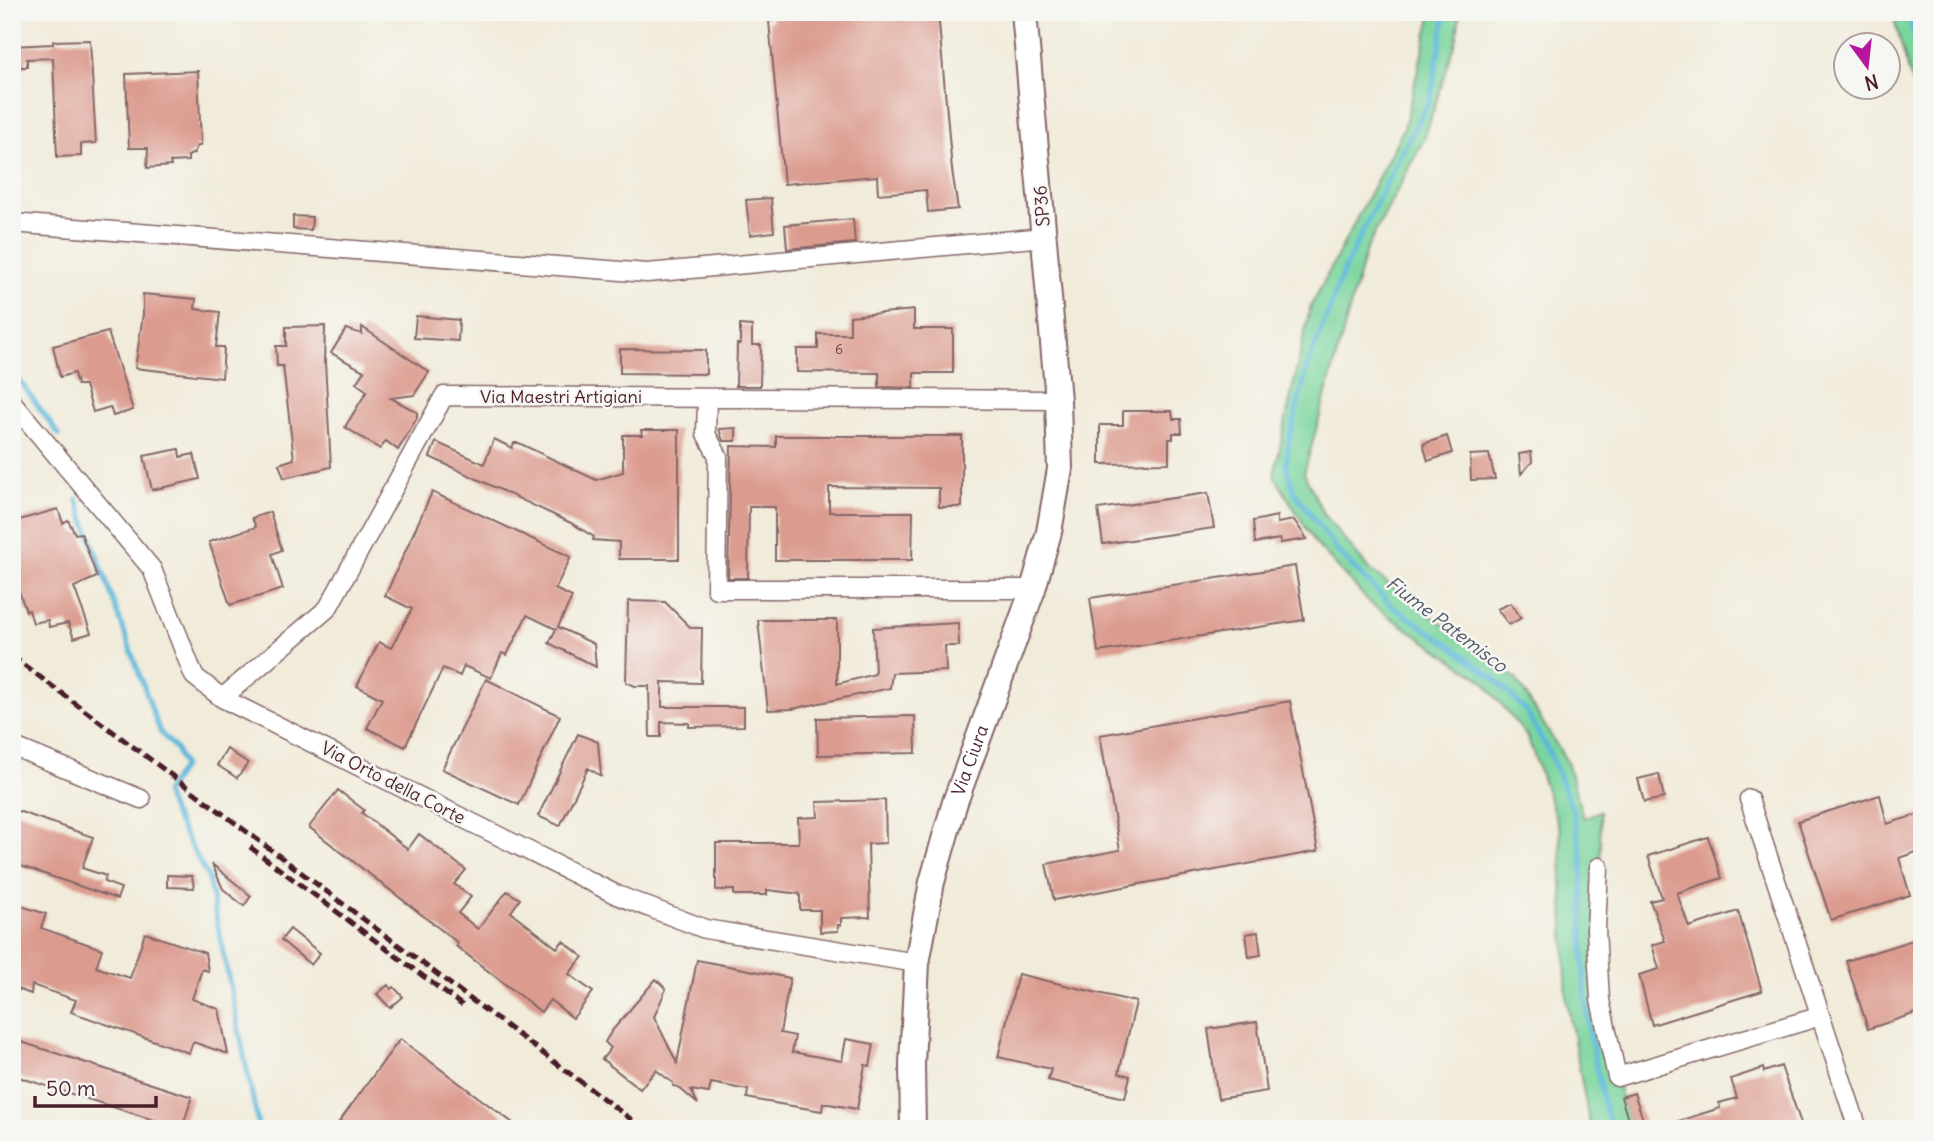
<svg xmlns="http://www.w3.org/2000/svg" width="1934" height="1141" viewBox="0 0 1934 1141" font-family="Delius,sans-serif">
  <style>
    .green { fill: #7ad59c; stroke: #627a64; stroke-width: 2 }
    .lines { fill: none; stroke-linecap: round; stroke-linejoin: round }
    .stream { stroke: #5bb8d9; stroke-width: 5 }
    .building { fill: #dc9b8f }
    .street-casing { stroke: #846668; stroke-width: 21 }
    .secondary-casing { stroke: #846668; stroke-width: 28 }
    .street { stroke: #fff; stroke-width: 18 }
    .secondary { stroke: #fff; stroke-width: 24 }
    .rail { stroke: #4a1f2b; stroke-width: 5; stroke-dasharray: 10 5; stroke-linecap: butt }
    .labels { text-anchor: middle; stroke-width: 5; stroke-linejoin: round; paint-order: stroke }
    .number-label { font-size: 14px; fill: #6e3e44 }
    .street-label { font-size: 18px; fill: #4a1f2b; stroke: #f6f6f2 }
    .water-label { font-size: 19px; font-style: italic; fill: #505568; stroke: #f6f6f2 }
  </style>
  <rect width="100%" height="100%" fill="#f6f6f2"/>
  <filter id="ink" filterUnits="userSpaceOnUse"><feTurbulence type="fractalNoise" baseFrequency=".0143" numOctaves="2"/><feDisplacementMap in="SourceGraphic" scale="14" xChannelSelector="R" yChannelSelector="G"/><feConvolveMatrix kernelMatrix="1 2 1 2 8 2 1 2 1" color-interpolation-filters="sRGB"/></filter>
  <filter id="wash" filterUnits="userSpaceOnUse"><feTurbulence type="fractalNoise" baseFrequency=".00686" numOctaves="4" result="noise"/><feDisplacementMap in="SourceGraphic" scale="28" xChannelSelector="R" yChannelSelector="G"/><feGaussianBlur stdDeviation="1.57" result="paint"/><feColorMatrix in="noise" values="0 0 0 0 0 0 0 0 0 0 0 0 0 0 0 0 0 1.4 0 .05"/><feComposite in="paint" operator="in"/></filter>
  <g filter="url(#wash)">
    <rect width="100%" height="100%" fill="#f1ebd9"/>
    <path class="green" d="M1432 12H1460L1457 38 1424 139 1366 250 1304 473 1324 515 1369 569 1516 679 1567 762 1583 818 1600 811 1603 989 1618 1088 1632 1129H1592L1589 1121 1567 1002 1560 830 1528 738 1482 680 1371 604 1315 543 1274 475 1310 308 1404 128Z
      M1892 12H1922V118Z"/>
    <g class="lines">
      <path class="stream" d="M1446 12 1430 100 1399 157 1344 270 1307 368 1289 440 1286 465 1295 493 1340 554 1393 607 1450 645 1496 680 1526 711 1550 754 1573 811 1582 856 1584 977 1589 1030 1603 1101 1612 1129
        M1908 12 1922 66
        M12 370 59 435
        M77 499 160 732 176 749 183 766 165 793 172 812 208 877 259 1129"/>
    </g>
    <g id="blocks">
      <path class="building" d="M772 12H938L952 170 958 209 928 212 926 190 878 194 877 176 784 184 769 21H772Z
        M90 40 96 143 81 144V156L57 157 53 58 27 59V67H12V46L53 44V41Z
        M198 71 201 146H197L194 153 188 156V161L170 162 171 166 147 168 148 148H129L126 74Z
        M771 198 774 232 750 235 746 200Z
        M293 216 312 217 311 230 293 229Z
        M853 219 855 243 787 249 785 225Z
        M143 294 196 299 195 309 220 312 216 347H224L222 378 135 368 143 315Z
        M914 310V329H953V373H914V388L879 387V373L797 372V349H818V334H850V316Z
        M416 316 459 320 458 341 414 338Z
        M740 325 752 326V345H761L760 386H736L737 344H740Z
        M325 326 324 364 325 362 331 467 284 478 279 464 294 459 283 366H277L276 346H286V327Z
        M362 327 429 372 414 395 391 398 417 412V418L398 450 386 441 380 449 345 427 367 391 356 383 364 371 331 353 346 329 362 334Z
        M108 332 133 410 113 416 110 407 93 412 85 385H77L74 373 60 377 53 346Z
        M620 349 706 350V374L620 373Z
        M1123 411H1172L1173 419H1181L1182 433H1173V439H1169V463L1100 464V425H1123Z
        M736 428V441H723L719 429Z
        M641 430H679V559H619V542L593 540 594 537 571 523 430 457 436 442 484 464 494 439 512 448 514 443H519L596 480 623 472V435H642Z
        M776 436H962V507H939V488L829 487V512H913L912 560H775V507H749L748 578H728L731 446 776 447Z
        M1447 436 1452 453 1428 461 1423 444Z
        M179 449 180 457 194 454 200 479 152 490 144 456Z
        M1531 452 1532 462 1521 474 1519 454Z
        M1489 454 1495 479 1471 480 1470 455Z
        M432 492 571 557 555 589 572 597 558 627 594 644 596 667 549 643 556 629 527 615 507 655 502 653 491 678 464 666 460 676 443 668 405 747 367 728 382 699 357 686 379 642 391 648 412 609 385 596Z
        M1208 493 1214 528 1103 544 1098 509Z
        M58 509 63 523 68 520 75 534 81 533 97 577 74 587 91 633 74 638 68 623 49 627 48 620 33 623 29 610 26 611 12 572V522Z
        M270 512 282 550 272 554 283 589 230 605 209 542 256 527 252 518Z
        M1277 516V523L1294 520 1307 539 1280 543V539L1255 543 1253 521Z
        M1295 566 1304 620 1098 652 1090 598Z
        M628 601 665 602 691 628H702L701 683 662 682V707H744V726L689 727V723L661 722V737H650L649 686H635L626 682Z
        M1511 603 1521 618 1509 625 1497 609Z
        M758 620H837V684L875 674 873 628 958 623 959 646H945L946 671 892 673 890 688 792 709 768 710Z
        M486 679 560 716 519 805 442 769Z
        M1290 701 1318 851 1054 900 1046 864 1120 850 1100 735Z
        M915 716 916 753 818 755 817 718Z
        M578 734 598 742 601 776 588 768 560 826 538 816Z
        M227 749 248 763 237 778 217 765Z
        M1659 774 1664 798 1644 802 1638 779Z
        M338 790 364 810 362 813 408 849 419 834 466 870 454 884 471 897 458 913 478 929 507 891 520 899 511 912 557 948 563 941 583 957 569 974 593 992 573 1018 550 1000 541 1012 456 946 458 943 309 827Z
        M1880 795 1887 824 1922 813V850L1899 858 1910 895 1831 920 1798 821Z
        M885 800 886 843 868 844 870 917 841 918V925H838V931L820 932V910H800V894L767 890V895H734V890H716V843H799L798 818 818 817 817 802Z
        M12 809 93 837 82 868 106 876 104 882 121 888 117 899 12 863Z
        M1708 837 1722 878 1677 893 1689 927 1738 911 1762 991 1652 1025 1639 975 1659 969 1652 945 1665 941 1650 901 1662 898 1648 856Z
        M212 864 251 896 244 906 223 889Z
        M167 875 192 876 194 888 167 887Z
        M12 903 46 914 41 928 102 949 96 967 130 978 145 933 205 953 208 971 202 969 192 999 219 1009 228 1054 193 1042 189 1053 71 1012 76 1000 32 985 31 994 12 987Z
        M290 929 320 953 311 965 281 940Z
        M1258 932 1261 955 1249 957 1246 934Z
        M1922 937V1011L1868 1029 1846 961Z
        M697 960 790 978 780 1033 795 1036 792 1052 842 1061 846 1039 874 1044 870 1066 865 1065 857 1109 823 1103 822 1111 762 1101 747 1098 748 1090 711 1083 709 1093 691 1090 698 1104 678 1087 673 1086V1083L656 1070 640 1089 602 1059 611 1048 605 1042 611 1032 656 979 666 989 654 1017 677 1063Z
        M1018 974 1136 1002 1119 1073 1130 1076 1125 1098 1048 1080 1051 1069 998 1057Z
        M388 985 391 989 394 987 403 997 390 1008 377 994Z
        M1257 1022 1267 1091 1218 1099 1208 1029Z
        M12 1039 192 1097 182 1129 12 1075Z
        M400 1039 521 1129H334Z
        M1781 1066 1803 1129H1664L1663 1126 1720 1108 1719 1103 1737 1098 1731 1079 1763 1068 1764 1072Z
        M1634 1093 1645 1125 1631 1129 1621 1097Z"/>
    </g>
  </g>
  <g filter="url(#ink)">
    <use href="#blocks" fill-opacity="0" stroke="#846668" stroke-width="2"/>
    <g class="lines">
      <defs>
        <path id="street" d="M12 223 647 273 1045 237
          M707 398 706 434 718 456 716 589H1033
          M12 402 152 569 194 676 222 698 617 895 705 929 917 963
          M222 698 328 608 444 396 1058 400
          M12 746 141 799
          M1749 799 1858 1129
          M1599 867 1596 929 1600 1000 1617 1077 1821 1016"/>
        <g id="secondary">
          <path id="s1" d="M913 1129 912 1064 917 963 932 882 955 802 1033 589 1049 532 1060 469 1058 400 1024 12"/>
        </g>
      </defs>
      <use href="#street" class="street-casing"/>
      <use href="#secondary" class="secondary-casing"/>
      <use href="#street" class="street"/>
      <use href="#secondary" class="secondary"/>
      <path class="rail" d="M12 656 644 1129
        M250 847 463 1006"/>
    </g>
  </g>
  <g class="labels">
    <g class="number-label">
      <text x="839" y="354">6</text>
    </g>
    <g class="street-label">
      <text transform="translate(1042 206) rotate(-95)" y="6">SP36</text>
      <text x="561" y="403">Via Maestri Artigiani</text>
      <text dy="6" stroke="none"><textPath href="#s1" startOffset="376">Via Ciura</textPath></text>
      <text transform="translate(393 783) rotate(27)" y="6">Via Orto della Corte</text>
    </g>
    <g class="water-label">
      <text transform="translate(1447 624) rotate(37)" y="7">Fiume Patemisco</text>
    </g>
  </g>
  <rect width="1934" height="1141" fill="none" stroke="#f6f6f2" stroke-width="42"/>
  <g transform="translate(1867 66) rotate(165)"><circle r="33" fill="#f6f6f2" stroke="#b1a0a2" stroke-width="2"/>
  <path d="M0-5L12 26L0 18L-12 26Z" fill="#b5179e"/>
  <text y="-10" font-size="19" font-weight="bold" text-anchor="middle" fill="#4a1f2b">N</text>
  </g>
  <path d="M35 1096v10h121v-10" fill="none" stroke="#4a1f2b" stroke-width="3.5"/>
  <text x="46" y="1096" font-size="21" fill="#4a1f2b" stroke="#f6f6f2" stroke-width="5" paint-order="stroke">50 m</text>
</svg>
